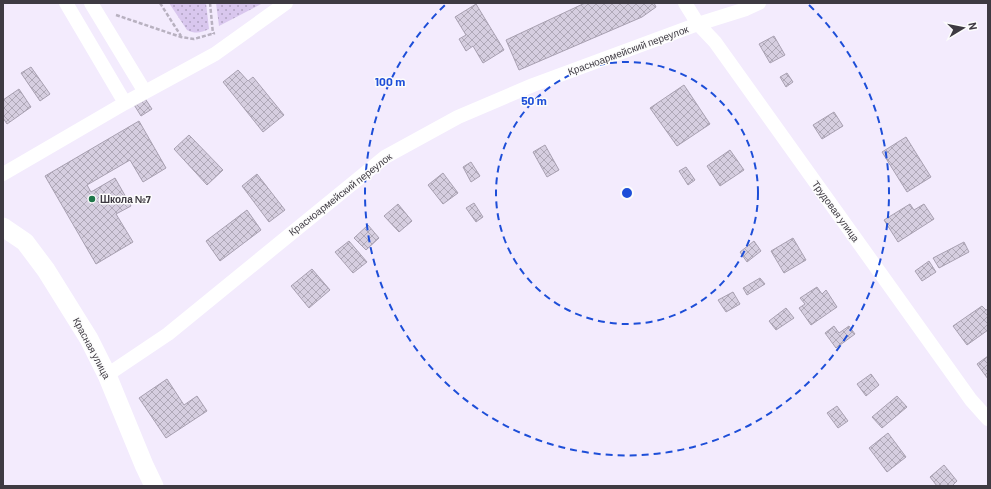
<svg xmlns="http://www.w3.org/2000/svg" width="991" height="489" viewBox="0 0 991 489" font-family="Barlow,sans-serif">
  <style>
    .park { fill: url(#park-dots) }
    .building { fill: url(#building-cross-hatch); stroke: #a8a0b1 }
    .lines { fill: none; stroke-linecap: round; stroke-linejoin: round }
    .path { stroke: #b8b1c0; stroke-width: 2.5; stroke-dasharray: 4 2; stroke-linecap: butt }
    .minor { stroke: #fff; stroke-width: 14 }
    .secondary { stroke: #fff; stroke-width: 19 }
    .ring { fill: none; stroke: #1d4ed8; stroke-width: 2; stroke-dasharray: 7 5 }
    .poi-dot { fill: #1f764a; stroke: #fcfcfc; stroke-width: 1.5 }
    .labels { text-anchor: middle; stroke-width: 3; stroke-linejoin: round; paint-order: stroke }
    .street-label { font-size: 10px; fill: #3e3a42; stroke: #fcfcfc }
    .poi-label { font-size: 10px; font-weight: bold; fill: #3e3a42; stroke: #fcfcfc; text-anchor: start }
    .centre { fill: #1d4ed8; stroke: #fcfcfc; stroke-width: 2 }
    .ring-label { font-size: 12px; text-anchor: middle; font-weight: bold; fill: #1d4ed8; stroke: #fcfcfc; stroke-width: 3; stroke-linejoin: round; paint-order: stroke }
  </style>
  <defs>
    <pattern id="park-dots" width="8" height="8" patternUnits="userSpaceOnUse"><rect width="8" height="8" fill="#d9c7ee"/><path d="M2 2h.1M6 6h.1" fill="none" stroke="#b1a3c2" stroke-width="1.8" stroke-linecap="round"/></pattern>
    <pattern id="building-cross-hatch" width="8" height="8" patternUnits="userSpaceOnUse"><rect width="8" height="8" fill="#d6cee0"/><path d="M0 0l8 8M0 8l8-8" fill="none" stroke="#afa8b7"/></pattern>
  </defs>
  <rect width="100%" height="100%" fill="#f3ebfd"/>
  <path class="park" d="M169 3H206L209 29C201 33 195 34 187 30Z
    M216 3H263L219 26Z"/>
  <path class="building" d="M585 3H654L656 7 642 17 519 70 506 40Z
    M476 4 504 50 483 63 473 46 466 51 459 39 466 35 455 17Z
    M774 36 785 55 770 63 759 44Z
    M31 67 50 94 40 101 21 73Z
    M238 70 248 81 253 77 284 115 263 132 223 82Z
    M787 73 793 82 786 87 780 77Z
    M684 85 710 124 677 146 650 108Z
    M19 89 31 107 7 124 3 118V100Z
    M144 97 152 109 141 116 133 103Z
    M834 112 843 126 822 139 813 125Z
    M139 121 166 168 143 182 130 160 87 185 91 192 115 178 131 206 116 214 133 242 96 264 45 176Z
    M189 135 223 170 207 185 174 149Z
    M906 137 931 177 907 192 882 152Z
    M545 145 559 170 547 177 533 152Z
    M730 150 744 170 720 186 707 166Z
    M471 162 480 176 471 182 463 167Z
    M686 167 695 180 688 185 679 171Z
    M443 173 458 193 443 204 428 185Z
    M257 174 285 210 269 222 242 186Z
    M474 203 483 217 476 222 466 208Z
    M398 204 412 221 399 232 384 216Z
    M910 204 914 210 924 204 934 219 898 242 884 220Z
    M247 210 261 230 220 261 206 241Z
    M368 225 379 238 366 250 354 238Z
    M793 238 806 260 784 273 771 251Z
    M349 241 367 262 353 273 335 252Z
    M754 241 761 251 747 262 740 252Z
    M964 242 969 252 939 268 933 258Z
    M929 261 936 272 922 281 915 271Z
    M312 269 330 290 309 308 291 286Z
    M760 278 765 284 747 295 743 288Z
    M817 287 822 294 826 290 837 307 811 325 799 308 805 304 800 298Z
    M733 292 740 304 726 312 718 300Z
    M982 306 986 310 988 309V330L967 345 953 326Z
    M786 308 794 318 776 330 769 321Z
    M834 326 839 333 849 326 855 334 836 348 825 333Z
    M988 356V379L977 364Z
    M871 374 879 385 866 396 857 384Z
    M167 379 184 405 197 396 207 411 166 438 139 398Z
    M897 396 907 407 882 428 872 417Z
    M837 406 848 421 838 428 827 413Z
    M888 433 906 457 887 472 869 448Z
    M944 465 957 481 952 486H937L930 477Z"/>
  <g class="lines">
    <path class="path" d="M160 3 181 36
      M210 3 213 34
      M116 15 181 37 194 39 215 33"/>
    <path class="minor" d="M91 3 145 92
      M685 3 698 24 715 42 971 400 988 419
      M125 103 215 54 286 3
      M3 174 125 103 66 3
      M107 375 168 334 385 157 458 117 533 85 698 24 746 9 759 3"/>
    <path class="secondary" d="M3 227 25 242 46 270 89 339 107 375 144 465 154 486"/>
  </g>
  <g class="ring">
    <circle cx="627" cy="193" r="131"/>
    <path d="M809 5A262 262 0 1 1 445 5"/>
  </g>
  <circle class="poi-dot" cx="92" cy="199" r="4"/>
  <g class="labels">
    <g class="street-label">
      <text transform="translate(628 50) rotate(-20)" y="4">Красноармейский переулок</text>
      <text transform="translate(340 194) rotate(-38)" y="4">Красноармейский переулок</text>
      <text transform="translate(836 211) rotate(54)" y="4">Трудовая улица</text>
      <text transform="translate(92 348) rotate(62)" y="4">Красная улица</text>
    </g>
    <g class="poi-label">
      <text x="100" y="203">Школа №7</text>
    </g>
  </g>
  <circle cx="627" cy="193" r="6" class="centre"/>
  <g class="ring-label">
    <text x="390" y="86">100 m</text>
    <text x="534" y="105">50 m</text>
  </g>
  <rect width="991" height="489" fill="none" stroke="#3e3a42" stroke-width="8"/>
  <g transform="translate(963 28) rotate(80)" stroke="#fcfcfc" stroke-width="3" paint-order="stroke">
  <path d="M0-3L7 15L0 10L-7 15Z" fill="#3e3a42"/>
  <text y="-6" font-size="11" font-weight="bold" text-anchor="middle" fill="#3e3a42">N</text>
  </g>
</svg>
